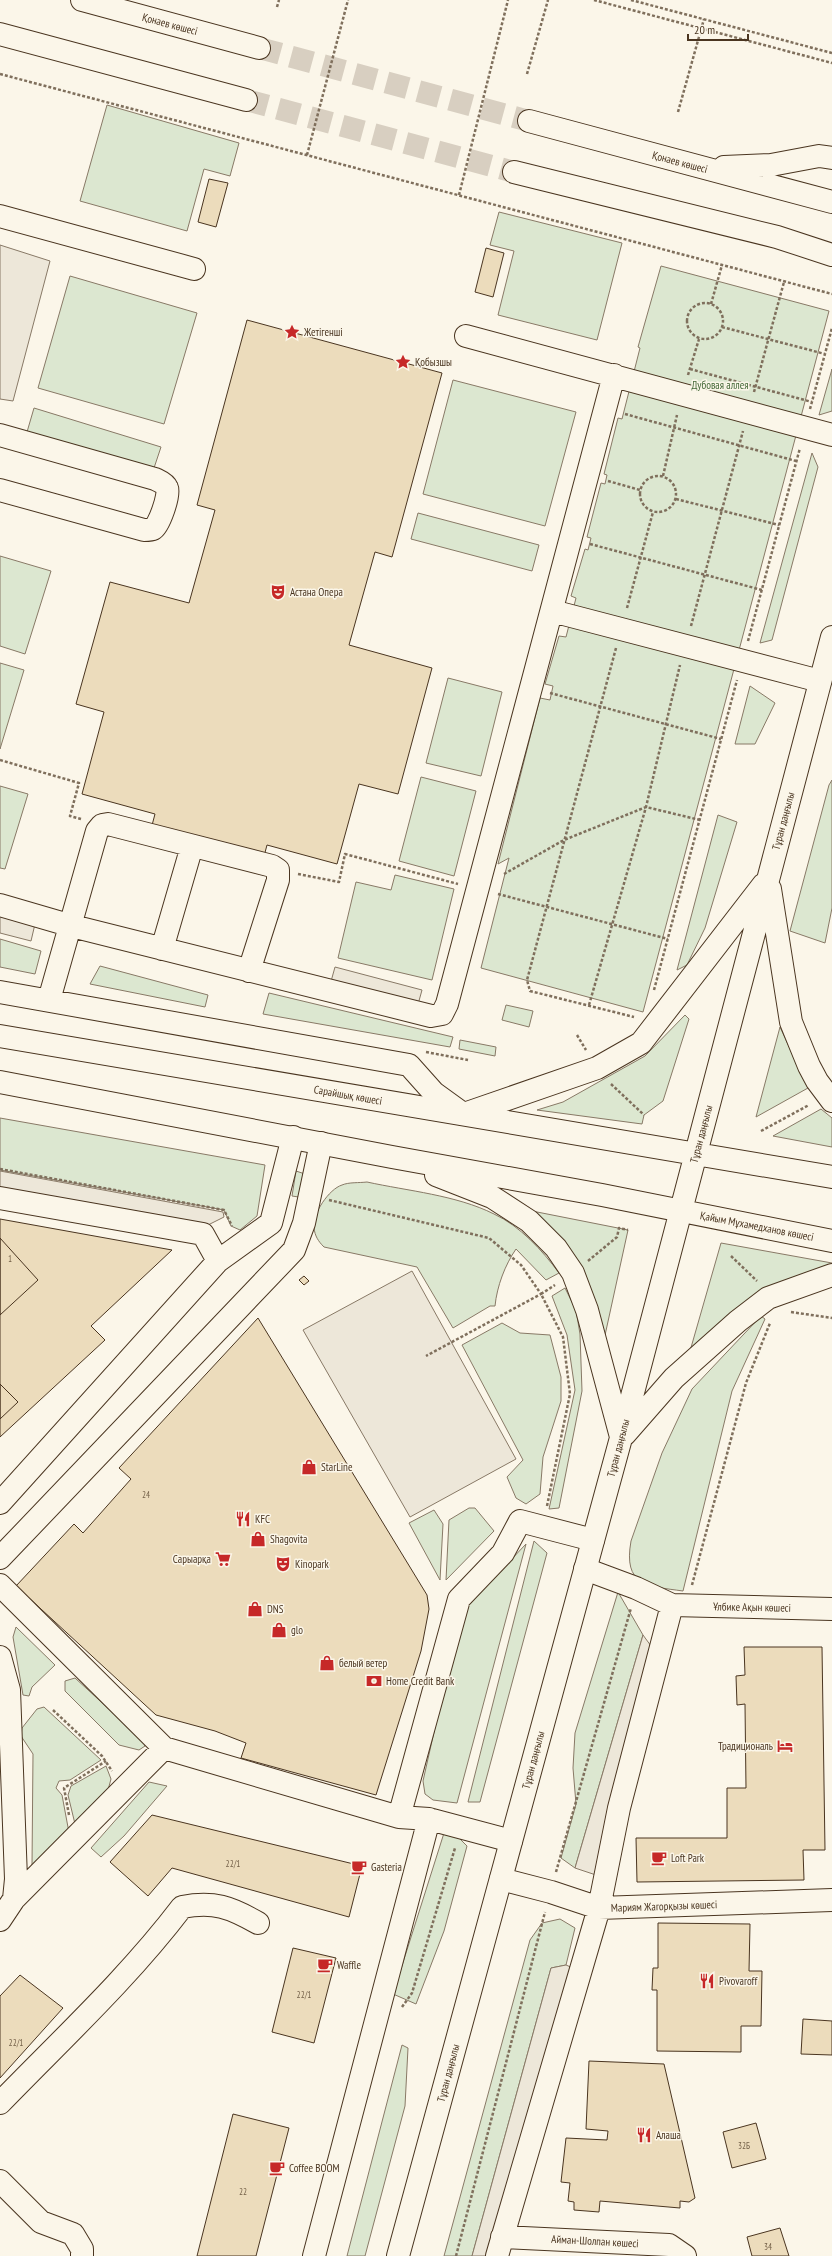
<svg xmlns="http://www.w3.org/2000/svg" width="832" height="2256" viewBox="0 0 832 2256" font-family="'PT Sans Narrow',sans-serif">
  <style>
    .green { fill: #dce7d0; stroke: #887966 }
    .parking { fill: #ede7d9; stroke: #887966 }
    .building { fill: #ecdcbc; stroke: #4a3520 }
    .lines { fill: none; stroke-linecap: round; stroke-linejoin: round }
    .minor-tunnel { stroke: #d8cfc1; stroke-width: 22; stroke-dasharray: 22 11; stroke-linecap: butt }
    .major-tunnel { stroke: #d8cfc1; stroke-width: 22; stroke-dasharray: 22 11; stroke-linecap: butt }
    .minor-casing { stroke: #4a3520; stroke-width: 24 }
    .major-casing { stroke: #4a3520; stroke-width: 24 }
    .path { stroke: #7f6f5c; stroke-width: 2.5; stroke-dasharray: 3 2; stroke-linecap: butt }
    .minor { stroke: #fbf6e9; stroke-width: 22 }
    .major { stroke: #fbf6e9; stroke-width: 22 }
    .labels { text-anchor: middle; stroke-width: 3; stroke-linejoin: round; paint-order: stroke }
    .number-label { font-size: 9px; fill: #725f47 }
    .street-label { font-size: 11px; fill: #4a3520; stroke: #fbf6e9 }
    .poi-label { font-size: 11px; fill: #4a3520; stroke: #fbf6e9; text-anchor: start }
    .park-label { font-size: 11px; fill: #436837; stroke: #fbf6e9 }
  </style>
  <rect width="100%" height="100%" fill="#fbf6e9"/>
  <path class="green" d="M107 105 239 143 230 176 204 169 187 231 80 201Z
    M499 212 622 243 597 340 498 315 514 251 490 245Z
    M661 266 829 311 643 1012 481 968 509 858 498 864 540 698 550 700 553 686 545 684 559 636 566 637 576 598 571 596 585 549 588 550 591 538 587 537 601 483 605 484 607 475 604 474 618 418 622 419 640 348 638 347Z
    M70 276 197 313 164 424 38 388Z
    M832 369V411L819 415Z
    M453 380 576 412 545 526 423 494Z
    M34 408 161 447 153 471 27 432Z
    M812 453 818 467 772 640 760 643Z
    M418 513 539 545 532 571 411 539Z
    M0 556 51 571 25 654 0 646Z
    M0 663 24 670 0 749Z
    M448 678 502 692 481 776 426 763Z
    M750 686 775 703 755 744H735Z
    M421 777 476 791 454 876 399 861Z
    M832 780V908L825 943 790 931 829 785Z
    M0 786 28 794 5 869 0 868Z
    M718 815 737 822 705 928 687 965 677 970Z
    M395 875 454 889 432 980 338 958 356 882 391 890Z
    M0 939 41 951 35 974 0 967Z
    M100 966 208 995 205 1007 90 984Z
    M269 993 453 1037 450 1047 263 1014Z
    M506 1005 533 1011 529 1027 502 1020Z
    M685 1015 689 1019 663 1101 644 1115 642 1124 537 1110 563 1102 645 1056Z
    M780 1027 808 1088 756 1117Z
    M460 1040 496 1047 495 1056 459 1049Z
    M821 1109 832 1118V1147L773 1136Z
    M0 1118 265 1165 257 1216 240 1230 231 1226 224 1210 0 1170Z
    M296 1171 311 1176 305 1198 292 1196Z
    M367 1182C408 1191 456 1195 494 1214 520 1226 542 1250 559 1273L546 1280 516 1249C505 1265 497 1286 495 1306H490L453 1328 417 1267 324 1247C318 1241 315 1236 314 1228 312 1214 329 1189 342 1185 349 1182 359 1183 367 1182Z
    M527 1210 628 1230 602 1349Z
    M721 1243 832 1263V1267L688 1358Z
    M565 1288 576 1310 580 1334 582 1391 559 1508 549 1509 575 1390 567 1335 552 1296Z
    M761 1316 765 1319 732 1391 683 1591C647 1586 623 1586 631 1541L662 1453 692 1389Z
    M502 1323 520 1333 550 1335 561 1377V1401L543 1457 540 1494 526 1504 516 1498 507 1477 523 1460 462 1345Z
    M469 1508H475L494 1531 446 1580 449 1520Z
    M434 1510 443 1524 440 1580 409 1523Z
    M534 1541 547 1553 480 1802H468Z
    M526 1544 457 1803 433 1800 425 1794 423 1781 443 1692 469 1604Z
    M618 1592 643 1635 575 1868 561 1858 576 1804 573 1768 575 1733Z
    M16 1627 55 1665 32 1687 29 1696 23 1695 13 1637Z
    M75 1678 144 1741 145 1746 139 1750 119 1745 65 1691V1681Z
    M44 1707 101 1760 70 1780 59 1781 56 1788 62 1795 70 1838 32 1866 33 1754 21 1736 22 1728 37 1709Z
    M106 1766 111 1779 108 1790 75 1824 68 1795 71 1786Z
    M149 1782 167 1786 124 1836 101 1857 91 1848Z
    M444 1833 458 1837 467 1846 444 1931 416 2004 393 1994Z
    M560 1919 575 1928 566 1965 551 1968 472 2256H444L530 1940 542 1923Z
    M402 2045 408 2048 405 2106 365 2256H347Z"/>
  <path class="parking" d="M0 245 50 261 13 401 0 399Z
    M0 915 35 924 31 941 0 933Z
    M335 967 422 990 417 1008 330 985Z
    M0 1171 223 1212 224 1217 206 1226 0 1192Z
    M412 1271 516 1459 410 1517 303 1330Z
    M643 1635 659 1657 605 1878 575 1868Z
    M566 1965 580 1971 502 2256H472L551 1968Z"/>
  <path class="building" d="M209 179 228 183 216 227 198 222Z
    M486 248 504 253 493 297 475 292Z
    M247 320 442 373 392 557 375 552 349 645 432 668 398 794 359 784 337 864 267 845 263 860 151 829 155 814 82 794 104 712 76 704 110 582 189 603 215 510 197 505Z
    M0 1219 172 1250 91 1326 105 1340 0 1437Z
    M0 1238 38 1280 0 1315Z
    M304 1276 309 1281 304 1285 299 1280Z
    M258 1318 427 1595 429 1609 421 1651 376 1795 241 1758 246 1743 215 1731 156 1715 16 1586 74 1524 83 1533 131 1479 119 1468Z
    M0 1384 18 1402 0 1419Z
    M744 1647H822L825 1850H803L804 1880 637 1882 636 1838H727V1788H746L745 1704 737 1705 736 1676 745 1675Z
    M152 1815 362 1866 349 1917 172 1868 148 1896 110 1862Z
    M658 1923 750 1924 749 1971H762L761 2026H741V2052L657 2051V1990H652L653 1968H658Z
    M293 1948 336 1958 314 2043 272 2032Z
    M20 1975 63 2008 0 2078V1996Z
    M803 2019 832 2021V2055L801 2054Z
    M589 2061 664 2064 695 2198 689 2202 680 2201V2208L600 2201 599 2212 574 2210V2202L568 2201 570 2183 561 2182 566 2138 607 2140 608 2131 586 2129Z
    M233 2114 289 2128 256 2256H197Z
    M756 2123 766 2159 732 2168 723 2132Z
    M780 2228 789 2256H752L747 2237Z"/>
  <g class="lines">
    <path class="minor-tunnel" d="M246 100 514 172"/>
    <path class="major-tunnel" d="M259 48 529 121"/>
    <defs>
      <path id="minor" d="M0 34 246 100
        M514 172 777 237 832 255
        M0 216 194 269
        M466 336 832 435
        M0 435 155 479C159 481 165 483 167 488 170 494 159 526 153 529 151 530 147 530 144 530L0 490
        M552 611 820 681
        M0 905 72 926 431 1016 442 1014 447 1004 614 375
        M162 949 192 846
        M0 992 409 1065 434 1093 463 1114
        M49 1000 97 831 102 825 108 824 272 866 278 870V880L249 971
        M0 1198 203 1234 218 1261
        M0 1503 218 1261 271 1223 293 1137
        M0 1558 294 1250 304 1223 321 1143
        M585 1569 636 1588 672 1605 832 1609
        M0 1585 164 1748 399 1817 429 1819
        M0 1657 9 1690 16 1879 14 1899 0 1920
        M399 1817 459 1599 503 1553 520 1521 593 1540
        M501 1879 551 1892 599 1908 832 1900
        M14 1899 164 1748
        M0 2103C62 2039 128 1978 182 1907 214 1901 230 1907 258 1923
        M0 2181 41 2222 73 2234 82 2249V2256
        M502 2237 669 2245 685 2256
        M314 2256 429 1819 511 1841
        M497 2256 599 1908 619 1808 672 1605"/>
      <path id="major" d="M82 0 259 48
        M529 121 832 202
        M724 167 771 165 819 156 832 158
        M770 889 791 1022 809 1066 817 1081 832 1101
        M0 1036 832 1177
        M0 1082 392 1157 602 1195 832 1241
        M467 1113 597 1068 641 1043 763 885
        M436 1175 492 1197 529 1221 556 1248 573 1273 587 1310 621 1437
        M625 1434 674 1378 738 1321 768 1298 832 1275
        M398 2256 621 1438 832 637"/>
    </defs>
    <use href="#minor" class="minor-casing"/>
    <use href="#major" class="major-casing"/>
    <path class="path" d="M594 0 832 63
      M631 0 832 53
      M277 7 279 0
      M0 74 832 294
      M527 74 548 0
      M678 112 704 19
      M307 155 348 0
      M459 195 508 0
      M687 321a18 18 0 1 1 36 0a18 18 0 1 1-36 0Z
      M711 304 722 265
      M722 327 825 354
      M690 369 812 402
      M688 375 699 339
      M754 392 784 282
      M810 409 832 328
      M625 414 796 461
      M640 494a18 18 0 1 1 36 0a18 18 0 1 1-36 0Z
      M663 476 677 415
      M608 481 640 490
      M676 499 779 525
      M590 544 762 590
      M627 608 653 512
      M691 626 743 431
      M748 641 800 448
      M616 648 527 980 530 991 634 1017
      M550 693 721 739
      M0 760 79 783 70 816 81 819
      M298 874 339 882 345 854 458 884
      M504 874 564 840 646 807 700 820
      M498 894 668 939
      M654 990 737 680
      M589 1005 646 807 680 665
      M577 1035 586 1050
      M426 1052 468 1060
      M611 1084 644 1115
      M761 1131 809 1105
      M0 1169 224 1210 232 1226
      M329 1200 489 1238 521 1265 541 1294 426 1356
      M731 1256 757 1281
      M588 1261 617 1237 619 1228 628 1230
      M791 1312 832 1318
      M547 1506 570 1394 563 1337 541 1294 555 1285
      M692 1585 746 1383 770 1323
      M53 1710 102 1756 112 1771
      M69 1815 64 1788 106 1761
      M556 1872 631 1608
      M402 2007 412 1993 455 1848
      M456 2256 545 1912"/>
    <use href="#minor" class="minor"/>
    <use href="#major" class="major"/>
  </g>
  <defs>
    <symbol id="sight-bare" viewBox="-9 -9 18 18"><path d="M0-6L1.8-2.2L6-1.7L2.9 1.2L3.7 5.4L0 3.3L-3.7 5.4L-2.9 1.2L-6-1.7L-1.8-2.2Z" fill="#c62828" stroke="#fbf6e9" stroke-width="2.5" paint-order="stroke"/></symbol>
    <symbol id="theatre-bare" viewBox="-9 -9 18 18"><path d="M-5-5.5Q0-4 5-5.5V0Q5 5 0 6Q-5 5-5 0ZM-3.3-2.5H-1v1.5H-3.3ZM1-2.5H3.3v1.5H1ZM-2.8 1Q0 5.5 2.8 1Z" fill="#c62828" stroke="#fbf6e9" stroke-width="2.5" paint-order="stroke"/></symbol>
    <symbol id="shop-bare" viewBox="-9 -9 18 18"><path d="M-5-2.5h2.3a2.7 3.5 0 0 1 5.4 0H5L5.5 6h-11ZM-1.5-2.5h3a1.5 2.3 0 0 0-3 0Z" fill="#c62828" stroke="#fbf6e9" stroke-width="2.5" paint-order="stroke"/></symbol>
    <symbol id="restaurant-bare" viewBox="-9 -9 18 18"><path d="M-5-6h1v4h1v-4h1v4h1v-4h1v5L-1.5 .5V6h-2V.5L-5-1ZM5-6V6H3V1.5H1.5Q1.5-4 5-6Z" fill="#c62828" stroke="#fbf6e9" stroke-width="2.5" paint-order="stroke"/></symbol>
    <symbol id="supermarket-bare" viewBox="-9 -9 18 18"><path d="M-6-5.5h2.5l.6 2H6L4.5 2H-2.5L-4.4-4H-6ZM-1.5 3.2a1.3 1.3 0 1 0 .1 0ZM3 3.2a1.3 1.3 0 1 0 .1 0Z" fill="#c62828" stroke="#fbf6e9" stroke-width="2.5" paint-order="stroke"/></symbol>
    <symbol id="bank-bare" viewBox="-9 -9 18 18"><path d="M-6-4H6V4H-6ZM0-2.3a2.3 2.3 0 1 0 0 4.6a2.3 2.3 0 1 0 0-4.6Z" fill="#c62828" stroke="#fbf6e9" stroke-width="2.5" paint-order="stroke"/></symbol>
    <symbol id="hotel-bare" viewBox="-9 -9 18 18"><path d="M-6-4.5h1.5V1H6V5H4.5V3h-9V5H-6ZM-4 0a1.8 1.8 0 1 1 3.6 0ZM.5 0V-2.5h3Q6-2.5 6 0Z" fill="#c62828" stroke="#fbf6e9" stroke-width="2.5" paint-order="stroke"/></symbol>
    <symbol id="cafe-bare" viewBox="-9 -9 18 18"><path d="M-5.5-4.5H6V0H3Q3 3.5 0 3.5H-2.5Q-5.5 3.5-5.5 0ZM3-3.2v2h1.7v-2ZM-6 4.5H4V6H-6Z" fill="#c62828" stroke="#fbf6e9" stroke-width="2.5" paint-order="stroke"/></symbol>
  </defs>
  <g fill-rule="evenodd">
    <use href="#sight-bare" x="281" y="321" width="22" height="22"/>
    <use href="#sight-bare" x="392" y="351" width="22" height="22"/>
    <use href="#theatre-bare" x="267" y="581" width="22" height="22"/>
    <use href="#shop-bare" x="298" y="1456" width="22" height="22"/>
    <use href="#restaurant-bare" x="232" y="1508" width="22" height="22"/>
    <use href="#shop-bare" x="247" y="1528" width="22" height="22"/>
    <use href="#supermarket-bare" x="212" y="1548" width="22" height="22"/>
    <use href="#theatre-bare" x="272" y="1553" width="22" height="22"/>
    <use href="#shop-bare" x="244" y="1598" width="22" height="22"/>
    <use href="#shop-bare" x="268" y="1619" width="22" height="22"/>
    <use href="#shop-bare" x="316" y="1652" width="22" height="22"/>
    <use href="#bank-bare" x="363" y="1670" width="22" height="22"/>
    <use href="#hotel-bare" x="774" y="1735" width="22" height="22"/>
    <use href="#cafe-bare" x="648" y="1847" width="22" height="22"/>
    <use href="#cafe-bare" x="348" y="1856" width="22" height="22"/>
    <use href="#cafe-bare" x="314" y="1954" width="22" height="22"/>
    <use href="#restaurant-bare" x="696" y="1970" width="22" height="22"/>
    <use href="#restaurant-bare" x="633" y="2124" width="22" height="22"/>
    <use href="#cafe-bare" x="266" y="2157" width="22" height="22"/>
  </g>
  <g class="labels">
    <g class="number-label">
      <text x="10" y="1262">1</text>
      <text x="146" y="1498">24</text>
      <text x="233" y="1867">22/1</text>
      <text x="304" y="1998">22/1</text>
      <text x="16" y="2046">22/1</text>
      <text x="744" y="2149">32Б</text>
      <text x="243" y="2195">22</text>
      <text x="768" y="2250">34</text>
    </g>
    <g class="street-label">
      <text transform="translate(170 24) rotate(15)" y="4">Қонаев көшесі</text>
      <text transform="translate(680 162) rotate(15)" y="4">Қонаев көшесі</text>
      <text transform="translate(783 821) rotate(-75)" y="4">Тұран даңғылы</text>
      <text transform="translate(348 1095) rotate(10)" y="4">Сарайшық көшесі</text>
      <text transform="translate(701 1134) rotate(-75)" y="4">Тұран даңғылы</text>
      <text transform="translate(757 1226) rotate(11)" y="4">Қайым Мұхамедханов көшесі</text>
      <text transform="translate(618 1448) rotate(-75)" y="4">Тұран даңғылы</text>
      <text transform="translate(752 1607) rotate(1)" y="4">Ұлбике Ақын көшесі</text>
      <text transform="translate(533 1760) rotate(-75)" y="4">Тұран даңғылы</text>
      <text transform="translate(664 1906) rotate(-2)" y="4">Мариям Жагорқызы көшесі</text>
      <text transform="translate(448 2073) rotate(-75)" y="4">Тұран даңғылы</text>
      <text transform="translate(595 2241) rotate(3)" y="4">Айман-Шолпан көшесі</text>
    </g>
    <g class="poi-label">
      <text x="304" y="336">Жетігенші</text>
      <text x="415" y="366">Қобызшы</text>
      <text x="290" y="596">Астана Опера</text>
      <text x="321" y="1471">StarLine</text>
      <text x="255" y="1523">KFC</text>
      <text x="270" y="1543">Shagovita</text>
      <text x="211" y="1563" text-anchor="end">Сарыарқа</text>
      <text x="295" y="1568">Kinopark</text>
      <text x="267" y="1613">DNS</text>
      <text x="291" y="1634">glo</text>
      <text x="339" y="1667">белый ветер</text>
      <text x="386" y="1685">Home Credit Bank</text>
      <text x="773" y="1750" text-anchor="end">Традициональ</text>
      <text x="671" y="1862">Loft Park</text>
      <text x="371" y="1871">Gasteria</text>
      <text x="337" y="1969">Waffle</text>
      <text x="719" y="1985">Pivovaroff</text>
      <text x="656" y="2139">Алаша</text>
      <text x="289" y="2172">Coffee BOOM</text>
    </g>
    <g class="park-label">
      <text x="720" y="389">Дубовая аллея</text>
    </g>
  </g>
  <path d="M688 34v6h60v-6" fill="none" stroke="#4a3520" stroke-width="2"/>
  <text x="694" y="34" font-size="12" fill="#4a3520" stroke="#fbf6e9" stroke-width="3" paint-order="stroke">20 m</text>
</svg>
